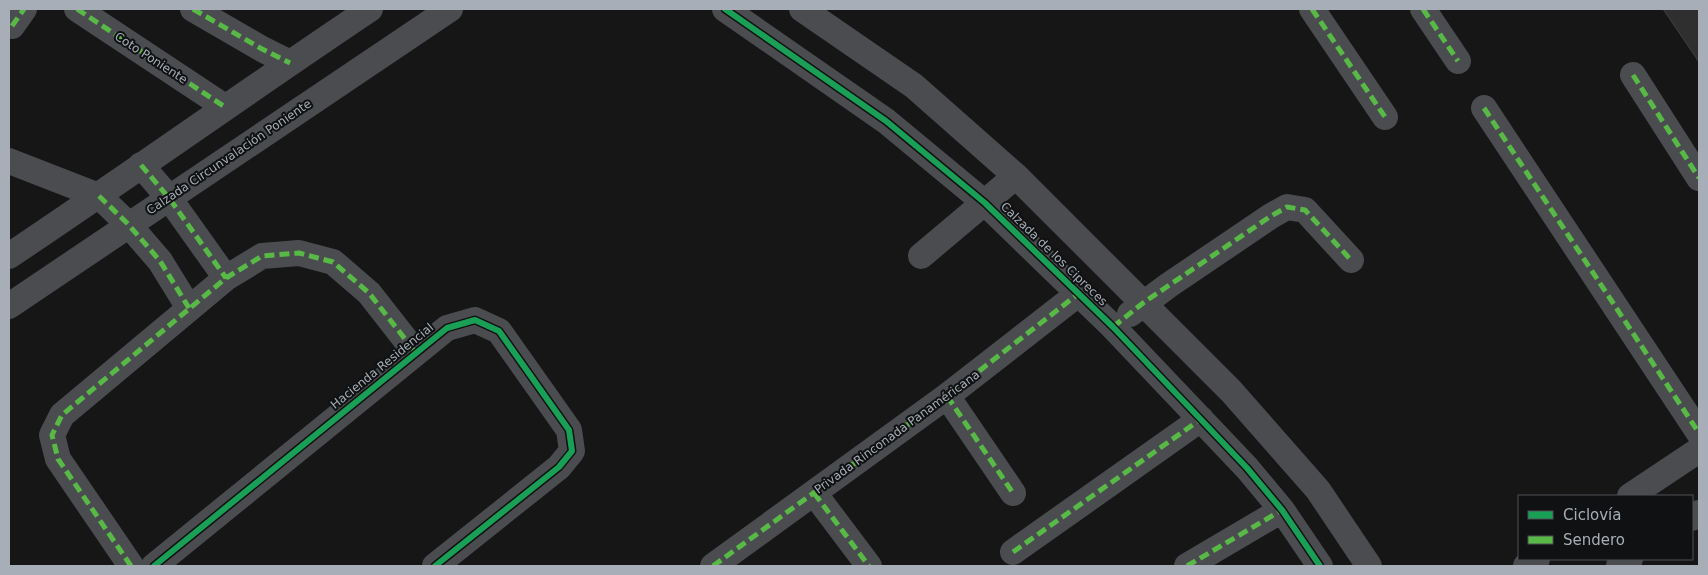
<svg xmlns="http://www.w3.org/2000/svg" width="1708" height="575" viewBox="0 0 1708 575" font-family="'DejaVu Sans',sans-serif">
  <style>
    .building { fill: #2f2f30; stroke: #3e4042 }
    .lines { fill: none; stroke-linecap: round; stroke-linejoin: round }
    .minor { stroke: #4a4c4f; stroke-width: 26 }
    .quiet { stroke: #58b947; stroke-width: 5; stroke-dasharray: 10 5; stroke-linecap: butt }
    .cycleway-casing { stroke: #101112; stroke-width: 9 }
    .cycleway { stroke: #1a9f57; stroke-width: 6 }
    .labels { text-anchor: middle; stroke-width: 4; stroke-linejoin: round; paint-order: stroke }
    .street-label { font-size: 12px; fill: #a7aeb7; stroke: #101112 }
  </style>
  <rect width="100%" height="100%" fill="#161616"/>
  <path class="building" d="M1663 9H1699V62Z"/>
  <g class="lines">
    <path class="minor" d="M77 9 225 107
      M193 9 262 49 290 63
      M725 9 886 121 985 203 1113 327 1247 468 1282 510 1320 566
      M802 9 914 86 1016 176 1231 391 1318 490 1369 566
      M1312 9 1385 117
      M1423 9 1458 61
      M12 26 24 9
      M1633 75 1699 178
      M1484 108 1699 433
      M9 161 99 196 128 224 160 261 189 308
      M141 165 169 198 226 278
      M9 256C130 175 249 90 370 9
      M921 256 1016 176
      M9 306 450 9
      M1130 314 1169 285 1271 216 1287 207 1305 210 1351 260
      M947 396 1013 493
      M814 493 869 566
      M1630 496 1699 450
      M1692 518 1699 513
      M1013 552 1201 419
      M131 566 58 459 52 435 62 415 226 278 262 256 299 253 333 262 369 293 416 353
      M154 566 447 328 475 320 499 331 569 430 572 451 559 467 435 566
      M713 566 947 396 1078 294
      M1187 566 1282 510
      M1526 566 1537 559
      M1619 566 1630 559"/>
    <path class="quiet" d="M77 9 225 107
      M193 9 262 49 290 63
      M1312 9 1385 117
      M1423 9 1458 61
      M12 26 24 9
      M1633 75 1699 178
      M1484 108 1699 433
      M141 165 169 198 226 278
      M99 196 128 224 160 261 189 308
      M1113 327 1143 303 1271 216 1287 207 1305 210 1351 260
      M947 396 1013 493
      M814 493 869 566
      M1013 552 1201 419
      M131 566 58 459 52 435 62 415 226 278 262 256 299 253 333 262 369 293 416 353
      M713 566 947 396 1078 294
      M1187 566 1282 510"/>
    <defs>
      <path id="cycleway" d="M725 9 886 121 985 203 1113 327 1247 468 1282 510 1320 566
        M154 566 447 328 475 320 499 331 569 430 572 451 559 467 435 566"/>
    </defs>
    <use href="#cycleway" class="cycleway-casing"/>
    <use href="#cycleway" class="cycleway"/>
  </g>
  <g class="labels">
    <g class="street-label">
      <text transform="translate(151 58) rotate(33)" y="4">Coto Poniente</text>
      <text transform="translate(229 157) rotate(-34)" y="4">Calzada Circunvalación Poniente</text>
      <text transform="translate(1054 254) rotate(44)" y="4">Calzada de los Cipreces</text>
      <text transform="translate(382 366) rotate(-39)" y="4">Hacienda Residencial</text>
      <text transform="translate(897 432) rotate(-36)" y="4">Privada Rinconada Panaméricana</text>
    </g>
  </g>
  <rect width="1708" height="575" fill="none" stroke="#a7aeb7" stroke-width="20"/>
  <rect x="1518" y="495" width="175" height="65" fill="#101112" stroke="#4c5054"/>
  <rect x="1528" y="511" width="25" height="8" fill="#1a9f57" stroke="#4c5054"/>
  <text x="1563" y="520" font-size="15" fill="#a7aeb7">Ciclovía</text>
  <rect x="1528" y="536" width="25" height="8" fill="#58b947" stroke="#4c5054"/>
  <text x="1563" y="545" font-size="15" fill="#a7aeb7">Sendero</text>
</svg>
